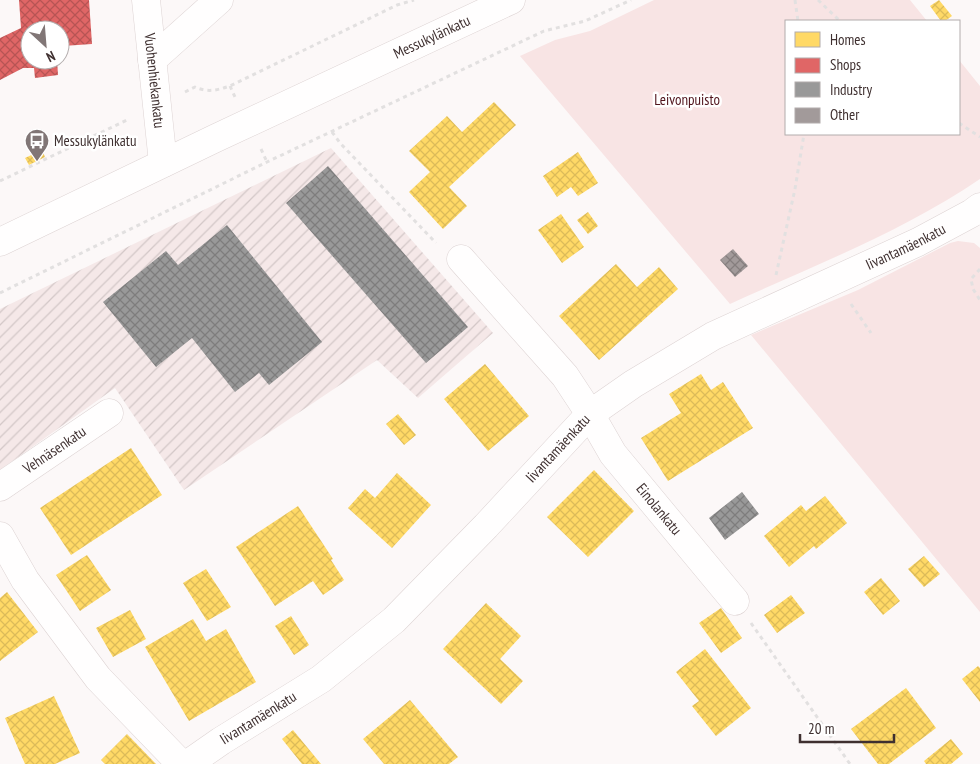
<svg xmlns="http://www.w3.org/2000/svg" width="980" height="764" viewBox="0 0 980 764" font-family="'PT Sans Narrow',sans-serif">
  <style>
    .industrial { fill: url(#industrial-furrows) }
    .green { fill: #f8e4e4 }
    .homes { fill: url(#homes-cross-hatch) }
    .shops { fill: url(#shops-cross-hatch) }
    .industry { fill: url(#industry-cross-hatch) }
    .building { fill: url(#building-cross-hatch) }
    .lines { fill: none; stroke-linecap: round; stroke-linejoin: round }
    .street-casing { stroke: #ddd3d3; stroke-width: 29 }
    .primary-casing { stroke: #ddd3d3; stroke-width: 29 }
    .path { stroke: #e2e0e0; stroke-width: 3; stroke-dasharray: 4 4; stroke-linecap: butt }
    .street { stroke: #fffefe; stroke-width: 28 }
    .primary { stroke: #fffefe; stroke-width: 28 }
    .labels { text-anchor: middle; stroke-width: 5; stroke-linejoin: round; paint-order: stroke }
    .street-label { font-size: 15px; fill: #3f3030; stroke: #fff }
    .park-label { font-size: 15px; fill: #50141c; stroke: #fff }
    .poi-label { font-size: 15px; fill: #3f3030; stroke: #fff; text-anchor: start }
  </style>
  <defs>
    <pattern id="industrial-furrows" width="10" height="10" patternUnits="userSpaceOnUse" patternTransform="scale(1.25)"><rect width="10" height="10" fill="#f5e8e8"/><path d="M-1 1l2-2M0 10L10 0M9 11l2-2" fill="none" stroke="#d3c7c7"/></pattern>
    <pattern id="homes-cross-hatch" width="8" height="8" patternUnits="userSpaceOnUse" patternTransform="scale(1.25)"><rect width="8" height="8" fill="#ffd966"/><path d="M0 0l8 8M0 8l8-8" fill="none" stroke="#dcbb59"/></pattern>
    <pattern id="shops-cross-hatch" width="8" height="8" patternUnits="userSpaceOnUse" patternTransform="scale(1.25)"><rect width="8" height="8" fill="#e06666"/><path d="M0 0l8 8M0 8l8-8" fill="none" stroke="#b75454"/></pattern>
    <pattern id="industry-cross-hatch" width="8" height="8" patternUnits="userSpaceOnUse" patternTransform="scale(1.25)"><rect width="8" height="8" fill="#999"/><path d="M0 0l8 8M0 8l8-8" fill="none" stroke="#7e7d7d"/></pattern>
    <pattern id="building-cross-hatch" width="8" height="8" patternUnits="userSpaceOnUse" patternTransform="scale(1.25)"><rect width="8" height="8" fill="#a29a9a"/><path d="M0 0l8 8M0 8l8-8" fill="none" stroke="#857e7e"/></pattern>
  </defs>
  <rect width="100%" height="100%" fill="#fcf8f8"/>
  <path class="industrial" d="M331 148 493 333 418 398 377 360 184 490 115 388 0 470V309Z"/>
  <path class="green" d="M654 0H910L927 21H786V134H959V60L980 86V179C904 231 813 266 730 304L520 56 555 40 590 31Z
    M958 241 974 243 980 248V612L751 335 858 290 950 243Z"/>
  <path class="homes" d="M939 0 952 16 945 21H941L930 6Z
    M494 102 516 125 449 187 467 206 443 229 409 192 430 172 409 151 447 116 462 132Z
    M42 150 45 157 29 165 25 158Z
    M578 152 598 183 578 196 571 187 557 197 543 176Z
    M588 212 598 226 588 234 577 220Z
    M561 214 584 247 562 263 538 230Z
    M616 264 637 287 659 267 678 289 599 360 559 316Z
    M485 364 529 416 488 451 444 399Z
    M701 374 711 390 723 382 753 428 668 481 641 438 681 413 669 394Z
    M398 414 416 435 404 445 386 424Z
    M131 448 162 495 71 555 40 508Z
    M594 470 634 511 588 557 547 517Z
    M397 473 431 505 392 548 348 508 365 489 375 498Z
    M825 496 847 523 816 549 814 546 789 567 764 536 801 505 806 511Z
    M298 506 333 559 331 560 344 580 323 595 313 581 275 606 236 547Z
    M87 555 111 590 80 611 56 575Z
    M924 556 940 574 924 587 908 569Z
    M206 569 231 607 207 621 183 583Z
    M881 578 900 601 883 615 864 592Z
    M7 592 38 632 0 661V598Z
    M791 595 805 613 777 633 764 615Z
    M486 603 521 636 500 659 523 681 501 704 443 649Z
    M721 608 742 638 721 653 699 623Z
    M130 610 146 639 113 657 96 628Z
    M291 616 309 645 294 655 275 626Z
    M193 619 206 641 226 629 256 682 189 721 145 647Z
    M705 649 751 708 716 736 692 706 699 701 676 672Z
    M978 666 980 668V702L962 679Z
    M906 688 936 728 889 764H878L851 729Z
    M54 696 80 753 55 764H25L5 718Z
    M410 700 458 757 449 764H384L363 739Z
    M293 730 321 764H302L282 739Z
    M127 734 156 764H105L101 760Z
    M951 739 963 754 951 764H926L924 761Z"/>
  <path class="shops" d="M19 0H89L92 44 63 46 62 40 60 41V30H30V60H57L58 75 35 78 34 68H23L0 80V38L21 28Z"/>
  <path class="industry" d="M328 166 468 327 426 363 286 203Z
    M227 225 322 342 269 385 259 373 235 392 192 338 156 367 103 302 166 251 178 265Z
    M742 492 759 514 725 540 709 518Z"/>
  <path class="building" d="M733 249 748 266 735 277 720 260Z"/>
  <g class="lines">
    <defs>
      <g id="street">
        <path id="s1" d="M146 0 163 163"/>
        <path d="M152 60 219 0"/>
        <path id="s2" d="M461 259 565 376 590 414 613 454 735 601"/>
        <path id="s3" d="M0 487 109 413"/>
        <path d="M0 536 25 580 98 678 181 764"/>
        <path id="s4" d="M188 764 221 741 321 679 394 620 486 526 590 414 633 384 713 336 918 242 972 213 980 207"/>
      </g>
      <g id="primary">
        <path id="s5" d="M0 242 216 138 511 0"/>
      </g>
    </defs>
    <use href="#street" class="street-casing"/>
    <use href="#primary" class="primary-casing"/>
    <path class="path" d="M795 0 798 21
      M818 0 840 21
      M230 86 235 97
      M185 92 195 87C208 93 217 90 230 86L397 5 414 0
      M959 123 980 137
      M332 132 340 143 436 243
      M261 149 267 162
      M0 181 129 119
      M980 269 971 279 973 289 980 300
      M776 275 795 189 804 134
      M0 293 267 162 544 31 585 21 631 0
      M851 304 871 333
      M751 623 850 764"/>
    <use href="#street" class="street"/>
    <use href="#primary" class="primary"/>
  </g>
  <defs>
    <symbol id="bus-pin" viewBox="-11 -11 22 30"><path d="M0 17L-7.5 6A9.5 9.5 0 1 1 7.5 6Z" fill="#817676" stroke="#fff"/><path d="M-5-6H5V4H4V6H2V4H-2V6H-4V4H-5ZM-3.5-4V0h7V-4ZM-3.5 1.2v1.5H-2V1.2ZM2 1.2v1.5H3.5V1.2Z" fill="#fff"/></symbol>
  </defs>
  <g fill-rule="evenodd">
    <use href="#bus-pin" x="23" y="127" width="28" height="38"/>
  </g>
  <g class="labels">
    <g class="street-label">
      <text dy="5" stroke="none"><textPath href="#s5" startOffset="478">Messukylänkatu</textPath></text>
      <text dy="5" stroke="none"><textPath href="#s1" startOffset="81">Vuohenhiekankatu</textPath></text>
      <text dy="5" stroke="none"><textPath href="#s4" startOffset="894">Iivantamäenkatu</textPath></text>
      <text dy="5" stroke="none"><textPath href="#s4" startOffset="489">Iivantamäenkatu</textPath></text>
      <text dy="5" stroke="none"><textPath href="#s3" startOffset="66">Vehnäsenkatu</textPath></text>
      <text dy="5" stroke="none"><textPath href="#s2" startOffset="320">Einolankatu</textPath></text>
      <text dy="5" stroke="none"><textPath href="#s4" startOffset="84">Iivantamäenkatu</textPath></text>
    </g>
    <g class="park-label">
      <text x="687" y="105">Leivonpuisto</text>
    </g>
    <g class="poi-label">
      <text x="54" y="146">Messukylänkatu</text>
    </g>
  </g>
  <rect x="785" y="20" width="175" height="115" fill="#ffffff" stroke="#b2acac"/>
  <rect x="795" y="32" width="25" height="15" fill="#ffd966" stroke="#b2acac"/>
  <text x="830" y="45" font-size="15" fill="#3f3030">Homes</text>
  <rect x="795" y="58" width="25" height="15" fill="#e06666" stroke="#b2acac"/>
  <text x="830" y="70" font-size="15" fill="#3f3030">Shops</text>
  <rect x="795" y="82" width="25" height="15" fill="#999999" stroke="#b2acac"/>
  <text x="830" y="95" font-size="15" fill="#3f3030">Industry</text>
  <rect x="795" y="108" width="25" height="15" fill="#a29a9a" stroke="#b2acac"/>
  <text x="830" y="120" font-size="15" fill="#3f3030">Other</text>
  <g transform="translate(45 45) rotate(154)"><circle r="24" fill="#ffffff" stroke="#b2acac"/>
  <path d="M0-4L9 19L0 12L-9 19Z" fill="#817676"/>
  <text y="-8" font-size="14" font-weight="bold" text-anchor="middle" fill="#3f3030">N</text>
  </g>
  <path d="M800 734v8h94v-8" fill="none" stroke="#3f3030" stroke-width="2.5"/>
  <text x="808" y="734" font-size="15" fill="#3f3030" stroke="#ffffff" stroke-width="4" paint-order="stroke">20 m</text>
</svg>
